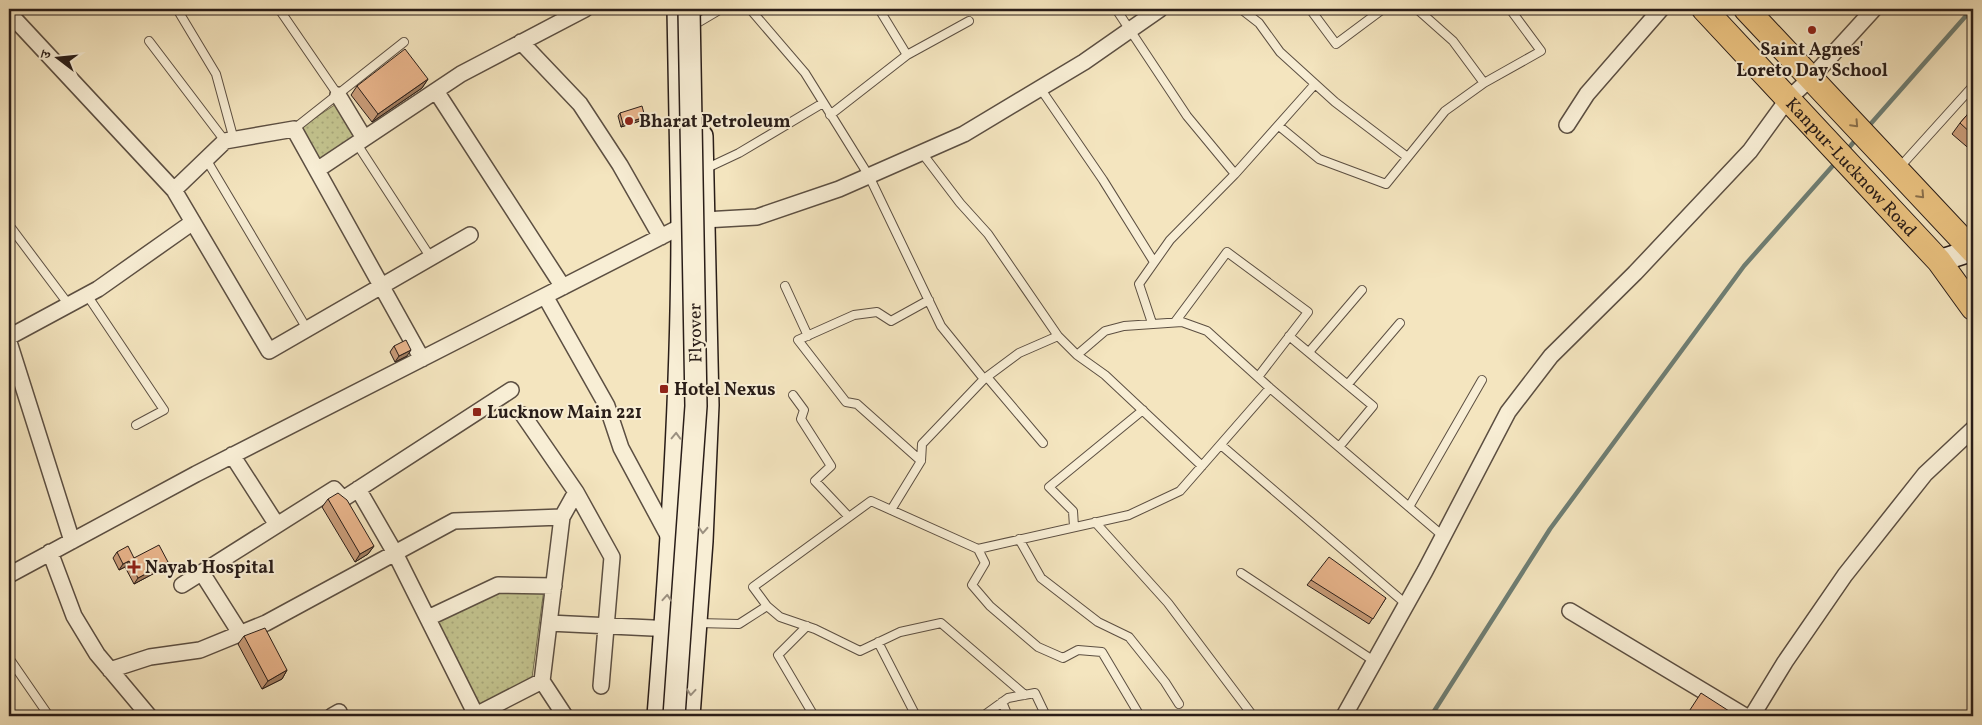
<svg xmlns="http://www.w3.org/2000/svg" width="1982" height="725" viewBox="0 0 1982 725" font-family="Vollkorn,'Noto Serif Devanagari',serif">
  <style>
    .park { fill: url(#park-dots); stroke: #767052 }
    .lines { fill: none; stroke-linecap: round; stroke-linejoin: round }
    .stream { stroke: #6e7e74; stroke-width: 4.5 }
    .lane-casing { stroke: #5c4f42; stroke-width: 10 }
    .street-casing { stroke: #5c4f42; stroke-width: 18 }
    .secondary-casing { stroke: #291d18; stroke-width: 24 }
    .primary-casing { stroke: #291d18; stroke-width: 26 }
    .lane { stroke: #f8eed5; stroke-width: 8 }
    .street { stroke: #f8eed5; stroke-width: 15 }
    .secondary { stroke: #f8eed5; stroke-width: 21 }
    .primary { stroke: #eac280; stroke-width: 24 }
    .secondary-bridge-casing { stroke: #291d18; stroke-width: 24; stroke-linecap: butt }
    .secondary-bridge { stroke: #f8eed5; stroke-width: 21 }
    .wall { fill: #c89b78; stroke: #291d18 }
    .shaded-wall { fill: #a27e61; stroke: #291d18 }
    .building { fill: #e8b48b; stroke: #291d18 }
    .oneway { stroke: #8a704c }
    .oneway2 { stroke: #9b9080 }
    .poi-dot { fill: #8f2418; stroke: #f8eed5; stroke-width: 2 }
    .labels { text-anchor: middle; stroke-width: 4; stroke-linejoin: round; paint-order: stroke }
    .poi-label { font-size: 18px; font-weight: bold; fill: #291d18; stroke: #f8eed5; text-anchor: start }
    .street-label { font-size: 18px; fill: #291d18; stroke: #f8eed5 }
  </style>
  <defs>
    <pattern id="park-dots" width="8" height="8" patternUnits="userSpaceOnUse" patternTransform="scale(1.25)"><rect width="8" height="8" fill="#c2c28d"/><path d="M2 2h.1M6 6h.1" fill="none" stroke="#a7a679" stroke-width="1.8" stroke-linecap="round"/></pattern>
  </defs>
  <rect width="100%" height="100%" fill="#f4e5bf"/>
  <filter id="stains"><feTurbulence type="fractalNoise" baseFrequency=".004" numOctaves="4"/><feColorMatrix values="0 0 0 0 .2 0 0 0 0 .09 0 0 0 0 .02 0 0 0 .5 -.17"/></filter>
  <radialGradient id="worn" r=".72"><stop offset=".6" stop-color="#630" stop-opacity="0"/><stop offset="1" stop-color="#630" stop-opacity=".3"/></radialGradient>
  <path class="park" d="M336 104 356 135 317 161 297 130Z
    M544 589 532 678 476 707 435 621 500 590Z"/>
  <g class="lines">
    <path class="stream" d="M1867 128 1972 9
      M1847 150 1858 137
      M1431 716 1550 529 1744 266 1837 161"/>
    <defs>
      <path id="lane" d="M177 9 216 74 234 140
        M279 9 338 95
        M750 9 805 73 869 176 941 326 984 379
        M879 9 907 55
        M1116 9 1187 116 1235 174 1170 240 1139 284 1152 323
        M1241 9 1259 23 1280 52 1335 102 1406 156
        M1310 9 1336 44 1383 9
        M1417 9 1453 41 1484 83
        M699 22 721 9
        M149 41 225 141
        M1040 88 1103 180 1154 262
        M830 115 907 55 969 21
        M1279 126 1319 159 1386 184 1445 111 1484 83 1541 51 1510 9
        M294 129 404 42
        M357 144 431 258
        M922 153 960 203 988 234 1058 336 1077 355 1105 375 1202 466
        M206 159 307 329
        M1899 168 1973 86
        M705 169 739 153 823 103
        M1235 174 1315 84
        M9 225 69 305
        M785 286 808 336
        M87 295 164 410 136 425
        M1175 322 1227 252 1308 312 1258 377
        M1289 336 1373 406 1339 447
        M1309 352 1362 290
        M1077 355 1105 331 1124 326 1182 322 1207 331 1270 388 1443 536
        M987 377 1043 443
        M1348 384 1400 323
        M793 395 804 410 801 419 831 466 815 481 849 517
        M1221 445 1406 604
        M921 461 857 404 846 402 798 340 854 315 877 312 891 321 929 300
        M1409 507 1482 380
        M891 510 921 461 922 444 984 379 1019 353 1058 336
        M1095 522 1168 603 1253 716
        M1074 527 1073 511 1049 487 1143 410
        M1019 539 1041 578 1098 622 1129 637 1165 682 1179 704
        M978 549 985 563 972 585 990 606 1038 647 1063 658 1078 650 1102 652 1140 716
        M1241 573 1374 661
        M767 606 780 617 815 629 860 651 900 632 941 623 1025 695
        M698 623 739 624 767 606 753 587 871 501 978 549 1129 515 1180 491 1270 388
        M807 626 778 655 814 716
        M878 642 916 716
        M9 658 49 716
        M1002 702 1008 716
        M983 716 1008 698 1035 693 1046 716"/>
      <path id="street" d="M9 13 174 190 269 351 470 235
        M521 42 580 104 620 165 661 237
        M436 91 563 287
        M338 95 364 138
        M1567 125 1587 94 1661 9
        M317 170 461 74 585 9
        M174 190 225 141 294 129 422 359
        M545 296 607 406 621 448 671 541
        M9 337 98 289 193 222
        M9 342 72 541
        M232 455 277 525
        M358 489 395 553 476 715
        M576 492 612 557 601 686
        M50 552 74 616 97 654 149 716
        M202 573 240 633
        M9 575 196 474 682 226 704 220 757 217 839 189 964 134 1084 62 1160 9
        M182 585 334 489 343 499 511 390
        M1570 611 1745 716
        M428 618 498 585 554 586
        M549 623 673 629
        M110 670 150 657 200 650 266 623 454 521 562 517
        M542 681 565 716
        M332 716 339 712
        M474 716 542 681 562 517 576 492 523 415
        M1344 716 1425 571 1508 412 1551 356 1635 273 1750 151 1787 100 1811 78 1874 9
        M1752 716 1785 662 1845 575 1925 474 1973 429"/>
      <path id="secondary" d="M1939 261 1973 250
        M658 716C671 553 682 389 682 225 681 153 679 81 678 9
        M689 716 702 541 708 405 702 136"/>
      <g id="primary">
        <path id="s1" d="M1704 9 1939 261 1973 308"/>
        <path d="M1746 9 1973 251"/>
      </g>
    </defs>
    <use href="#lane" class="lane-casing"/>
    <use href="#street" class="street-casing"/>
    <use href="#secondary" class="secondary-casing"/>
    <use href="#primary" class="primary-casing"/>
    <use href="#lane" class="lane"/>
    <use href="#street" class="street"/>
    <use href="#secondary" class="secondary"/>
    <use href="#primary" class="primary"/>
    <defs>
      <path id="secondary-bridge" d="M674 716 696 406 689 9"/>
    </defs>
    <use href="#secondary-bridge" class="secondary-bridge-casing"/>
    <use href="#secondary-bridge" class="secondary-bridge"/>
  </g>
  <path class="wall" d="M428 79 422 88 372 122 351 95 357 86Z
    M1973 108V152L1952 134 1960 123Z
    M620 113 643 120 621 127 618 116Z
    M394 346 407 356 395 362 390 352Z
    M328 499 374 546 368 554 355 562 322 507Z
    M117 552 134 558 168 562 164 568 134 584 125 567 119 570 113 558Z
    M1311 580 1386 598 1369 624 1307 585Z
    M244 636 287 670 282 679 262 689 238 644Z"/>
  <path class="shaded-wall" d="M428 79 422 88 372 122 378 114Z
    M645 117 643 120 621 127 623 124Z
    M411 350 407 356 395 362 399 356Z
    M374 546 368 554 355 562 360 554Z
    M129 561 125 567 119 570 123 564Z
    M168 562 164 568 134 584 138 578Z
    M287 670 282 679 262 689 268 681Z"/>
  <path class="building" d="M405 49 428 79 378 114 357 86Z
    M642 106 645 117 623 124 620 113Z
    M1973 108V135L1960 123Z
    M406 340 411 350 399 356 394 346Z
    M338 493 347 500 374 546 360 554 328 499Z
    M159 545 168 562 138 578 129 561 123 564 117 552 128 546 134 558Z
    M1329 557 1386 598 1373 619 1311 580Z
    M265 628 287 670 268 681 244 636Z
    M1701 693 1729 711 1725 716H1686Z"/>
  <defs><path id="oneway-chevron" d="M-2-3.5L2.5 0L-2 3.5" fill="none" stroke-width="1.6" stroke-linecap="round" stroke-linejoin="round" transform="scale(1.25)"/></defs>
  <g class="oneway">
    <use href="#oneway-chevron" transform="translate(1855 124) rotate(47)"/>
    <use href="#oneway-chevron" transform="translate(1921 195) rotate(47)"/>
  </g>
  <g class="oneway2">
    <use href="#oneway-chevron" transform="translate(676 436) rotate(-88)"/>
    <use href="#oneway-chevron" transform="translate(703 530) rotate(93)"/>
    <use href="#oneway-chevron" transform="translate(667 598) rotate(-86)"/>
    <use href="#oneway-chevron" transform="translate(691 692) rotate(95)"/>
  </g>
  <g class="poi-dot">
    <circle cx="1812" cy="30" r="5"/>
    <circle cx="629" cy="121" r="5"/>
    <rect x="659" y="384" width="10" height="10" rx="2.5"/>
    <rect x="472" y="407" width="10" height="10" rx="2.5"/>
    <path d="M131.5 559.5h5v5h5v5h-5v5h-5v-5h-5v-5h5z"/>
  </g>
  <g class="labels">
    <g class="poi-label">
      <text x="1812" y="55" text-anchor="middle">Saint Agnes'<tspan x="1812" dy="21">Loreto Day School</tspan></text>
      <text x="639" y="127">Bharat Petroleum</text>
      <text x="674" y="395">Hotel Nexus</text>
      <text x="487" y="418">Lucknow Main 221</text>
      <text x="145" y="573">Nayab Hospital</text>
    </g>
    <g class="street-label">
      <text dy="6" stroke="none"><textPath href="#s1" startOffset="216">Kanpur-Lucknow Road</textPath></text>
      <text transform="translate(695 333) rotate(-91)" y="6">Flyover</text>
    </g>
  </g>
  <rect width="1982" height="725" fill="none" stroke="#f4e5bf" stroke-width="30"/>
  <rect x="10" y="10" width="1962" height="705" fill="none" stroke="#291d18" stroke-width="2.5"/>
  <rect x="15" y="15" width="1952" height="695" fill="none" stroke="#291d18"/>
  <g transform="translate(58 58) rotate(286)" stroke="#f8eed5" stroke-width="4" paint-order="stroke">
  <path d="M0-4L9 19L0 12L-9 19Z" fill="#291d18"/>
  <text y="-8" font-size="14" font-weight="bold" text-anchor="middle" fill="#291d18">उ</text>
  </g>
  <rect width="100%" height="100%" filter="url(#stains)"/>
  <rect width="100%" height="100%" fill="url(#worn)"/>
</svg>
